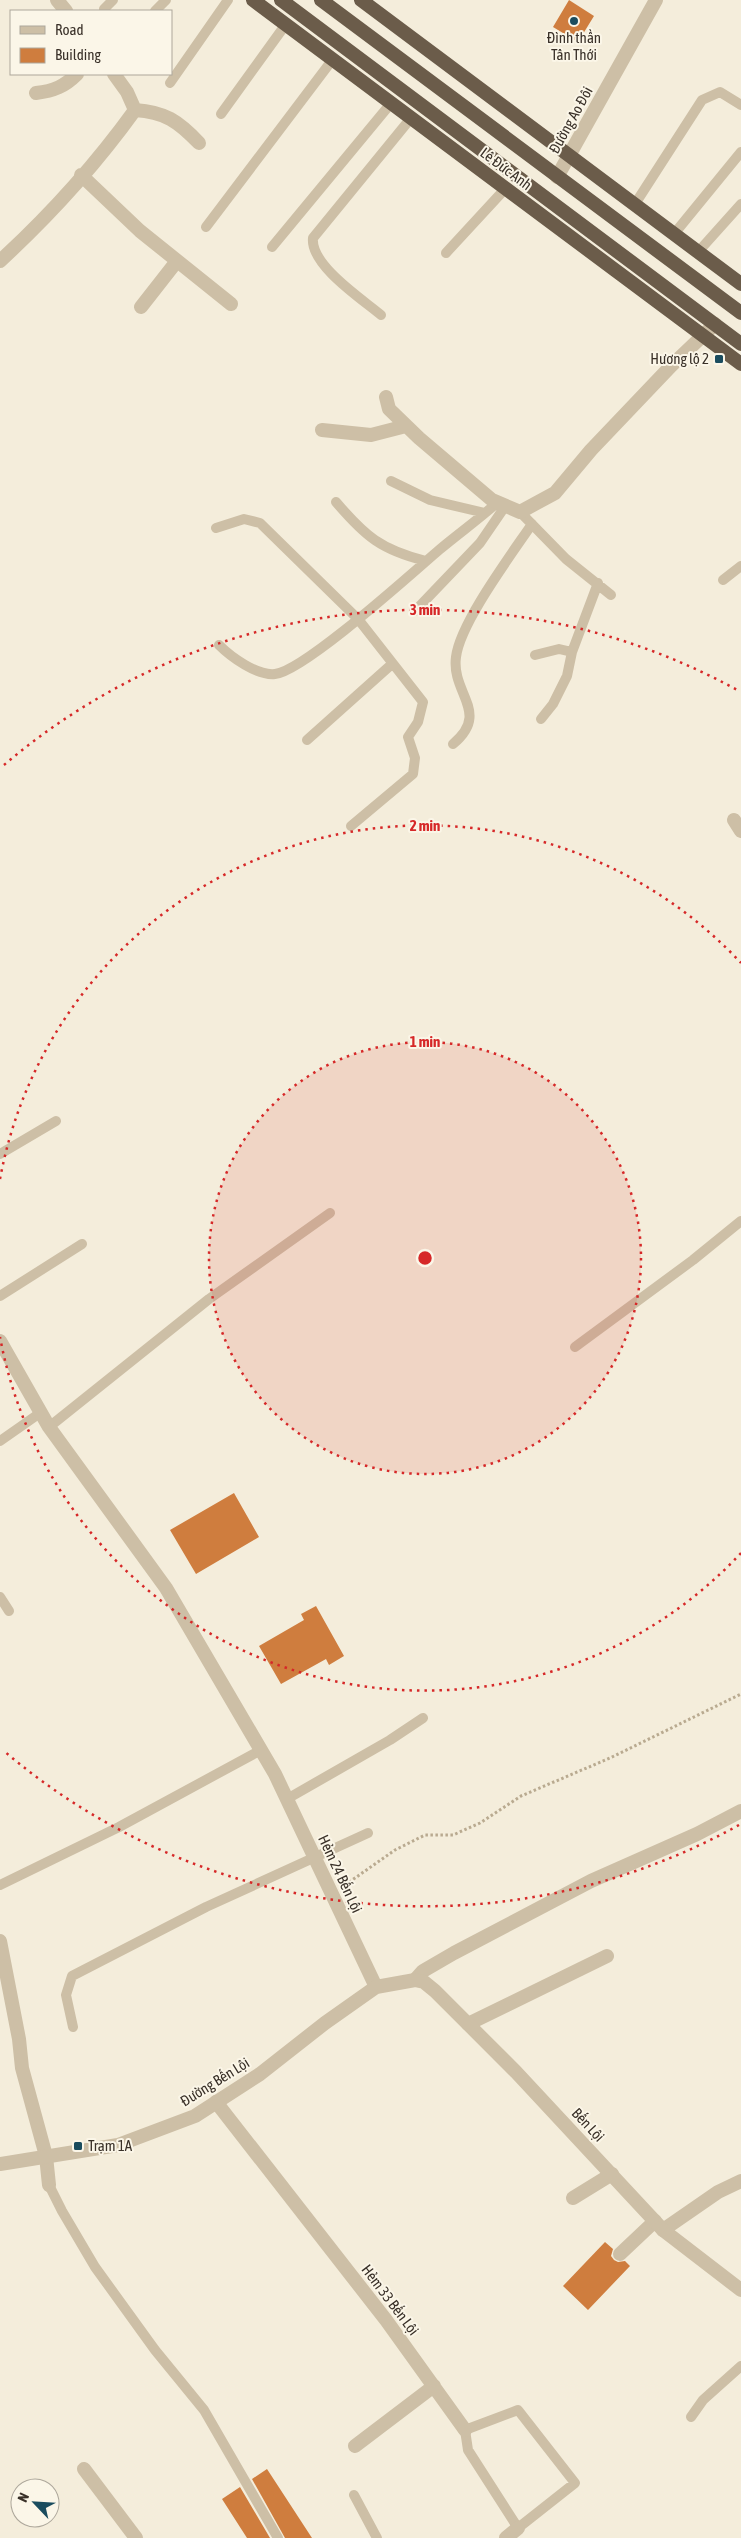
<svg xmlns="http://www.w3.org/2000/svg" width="741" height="2538" viewBox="0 0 741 2538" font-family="'Asap Condensed',sans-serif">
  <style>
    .building { fill: #cf7d3e }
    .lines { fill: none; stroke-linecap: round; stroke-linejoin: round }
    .path { stroke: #b9aa90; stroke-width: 3; stroke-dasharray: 2.5 2.5; stroke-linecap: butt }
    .service { stroke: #cdbfa6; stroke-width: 10 }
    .minor { stroke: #cdbfa6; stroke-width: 14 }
    .tertiary { stroke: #cdbfa6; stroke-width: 14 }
    .trunk { stroke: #6b5c4a; stroke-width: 14 }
    .ring { fill: none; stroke: #d62828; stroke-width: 2.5; stroke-dasharray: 2.5 5 }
    .poi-dot { fill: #1a4c5e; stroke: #fbf6e8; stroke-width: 2 }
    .labels { text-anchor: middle; stroke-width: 4; stroke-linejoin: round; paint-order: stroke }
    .poi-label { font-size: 15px; fill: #393028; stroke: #fbf6e8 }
    .street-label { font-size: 15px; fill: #393028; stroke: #fbf6e8 }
    .centre { fill: #d62828; stroke: #fbf6e8; stroke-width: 2.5 }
    .ring-label { font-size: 15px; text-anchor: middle; font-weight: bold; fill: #d62828; stroke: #fbf6e8; stroke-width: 4; stroke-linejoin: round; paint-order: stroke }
  </style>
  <rect width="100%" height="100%" fill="#f4eddb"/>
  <path class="building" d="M569 0 594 16 578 42 553 27Z
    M234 1493 259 1537 196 1574 170 1530Z
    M316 1606 344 1656 329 1665 326 1659 281 1684 259 1646 304 1620 301 1614Z
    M605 2242 613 2249 611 2256 614 2260 618 2262 625 2261 630 2266 588 2310 563 2286Z
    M267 2469 312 2538H285L252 2479Z
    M240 2487 270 2538H247L222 2499Z"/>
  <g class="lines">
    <path class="path" d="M345 1885 395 1850 425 1835H453L480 1823 521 1796 610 1758 741 1694"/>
    <path class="service" d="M104 9 113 0
      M155 11 166 0
      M170 83 228 0
      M221 114 286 24
      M635 204 702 100 720 92 741 105
      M206 227 333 59
      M674 234 741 152
      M272 247 392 102
      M698 252 741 204
      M446 253 505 189
      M381 315C362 299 310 265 313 238L411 118
      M391 481 430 500 485 513
      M336 502C365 536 381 550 426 561
      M520 512 566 559 611 595
      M216 528 244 519 260 523 358 619 423 702 418 722 408 737 415 758 413 774 351 826
      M723 580 741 566
      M415 611 480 543 506 505
      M219 645C231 657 257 676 275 674 304 671 411 574 439 550 458 534 479 519 498 502
      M535 655 559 649 572 652
      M541 719 553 704 567 676 572 652 598 583
      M307 740 392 664
      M453 744C491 712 451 694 456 657 460 623 511 555 532 524
      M0 1154 56 1121
      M0 1296 82 1244
      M575 1347 693 1260 741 1221
      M49 1427 209 1299 330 1213
      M0 1441 40 1413
      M0 1597 9 1611
      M287 1799 390 1740 423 1718
      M0 1885 119 1827 261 1750
      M73 2027 66 1995 72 1976 206 1907 368 1833
      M49 2185 62 2211 95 2267 155 2350 204 2410 278 2538
      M518 2410 575 2483 518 2528 468 2450 465 2430Z
      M691 2417 703 2400 741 2366
      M354 2495 377 2538"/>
    <path class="minor" d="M57 0 66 11
      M114 74 127 92 135 110
      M36 93C54 91 65 86 77 74
      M135 110C165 112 178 121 199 143
      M81 175 140 231 231 304
      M0 261C49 216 96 164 135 110
      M141 307 177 261
      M386 397 389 409 419 438 492 500 520 512 555 493 591 450 671 366 715 324
      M322 430 371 435 406 426
      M734 820 741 831
      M0 1341 49 1427 166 1588 275 1774 376 1987
      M0 1941 19 2039 22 2068 46 2156 49 2185
      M415 1980 423 1971 454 1953 591 1881 697 1834 741 1811
      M468 2024 607 1956
      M216 2102 386 2320 465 2430
      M573 2198 612 2174
      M663 2230 718 2192 741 2181
      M620 2254 655 2221
      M355 2446 434 2386
      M84 2469 136 2538
      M506 2538 518 2528"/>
    <path class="tertiary" d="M557 177 656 0
      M0 2164 118 2145 195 2116 260 2074 325 2023 376 1987 415 1980 424 1982 435 1991 516 2072 663 2230 741 2290"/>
    <path class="trunk" d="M253 0 741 364
      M281 0 741 344
      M321 0 741 313
      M361 0 741 284"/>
  </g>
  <circle cx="425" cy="1258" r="216" fill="#d62828" fill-opacity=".12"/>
  <g class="ring">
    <circle cx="425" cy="1258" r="216"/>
    <path d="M741 1553A432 432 0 0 1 0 1337M0 1179A432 432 0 0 1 741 963"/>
    <path d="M739 1825A648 648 0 0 1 4 1751M4 765A648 648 0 0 1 739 691"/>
  </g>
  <g class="poi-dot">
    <circle cx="574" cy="21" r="5"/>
    <rect x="714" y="354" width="10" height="10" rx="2.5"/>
    <rect x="73" y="2141" width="10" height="10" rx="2.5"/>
  </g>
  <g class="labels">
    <g class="poi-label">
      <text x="574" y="43">Đình thần<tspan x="574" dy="17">Tân Thới</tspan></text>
      <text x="709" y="364" text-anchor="end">Hương lộ 2</text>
      <text x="88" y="2151" text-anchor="start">Trạm 1A</text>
    </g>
    <g class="street-label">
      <text transform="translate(571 120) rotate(-61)" y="5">Đường Ao Đôi</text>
      <text transform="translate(506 169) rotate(37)" y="5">Lê Đức Anh</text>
      <text transform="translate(340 1874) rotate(65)" y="5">Hẻm 24 Bến Lội</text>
      <text transform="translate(215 2082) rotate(-32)" y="5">Đường Bến Lội</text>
      <text transform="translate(588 2125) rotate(47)" y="5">Bến Lội</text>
      <text transform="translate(390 2300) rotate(53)" y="5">Hẻm 33 Bến Lội</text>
    </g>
  </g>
  <circle cx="425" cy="1258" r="8" class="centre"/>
  <g class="ring-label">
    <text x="425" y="615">3 min</text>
    <text x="425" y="831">2 min</text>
    <text x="425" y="1047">1 min</text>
  </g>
  <rect x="10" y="10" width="162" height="65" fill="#fbf6e8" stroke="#ada79b"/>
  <rect x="20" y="26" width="25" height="8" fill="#cdbfa6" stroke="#ada79b"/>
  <text x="55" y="35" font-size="15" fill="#393028">Road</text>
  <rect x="20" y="48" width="25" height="15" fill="#cf7d3e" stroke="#ada79b"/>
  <text x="55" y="60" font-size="15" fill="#393028">Building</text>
  <g transform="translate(35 2503) rotate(295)"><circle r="24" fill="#fbf6e8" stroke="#ada79b"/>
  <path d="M0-4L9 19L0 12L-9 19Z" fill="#1a4c5e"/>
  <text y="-8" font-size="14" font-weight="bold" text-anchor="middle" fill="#393028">N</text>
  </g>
</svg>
